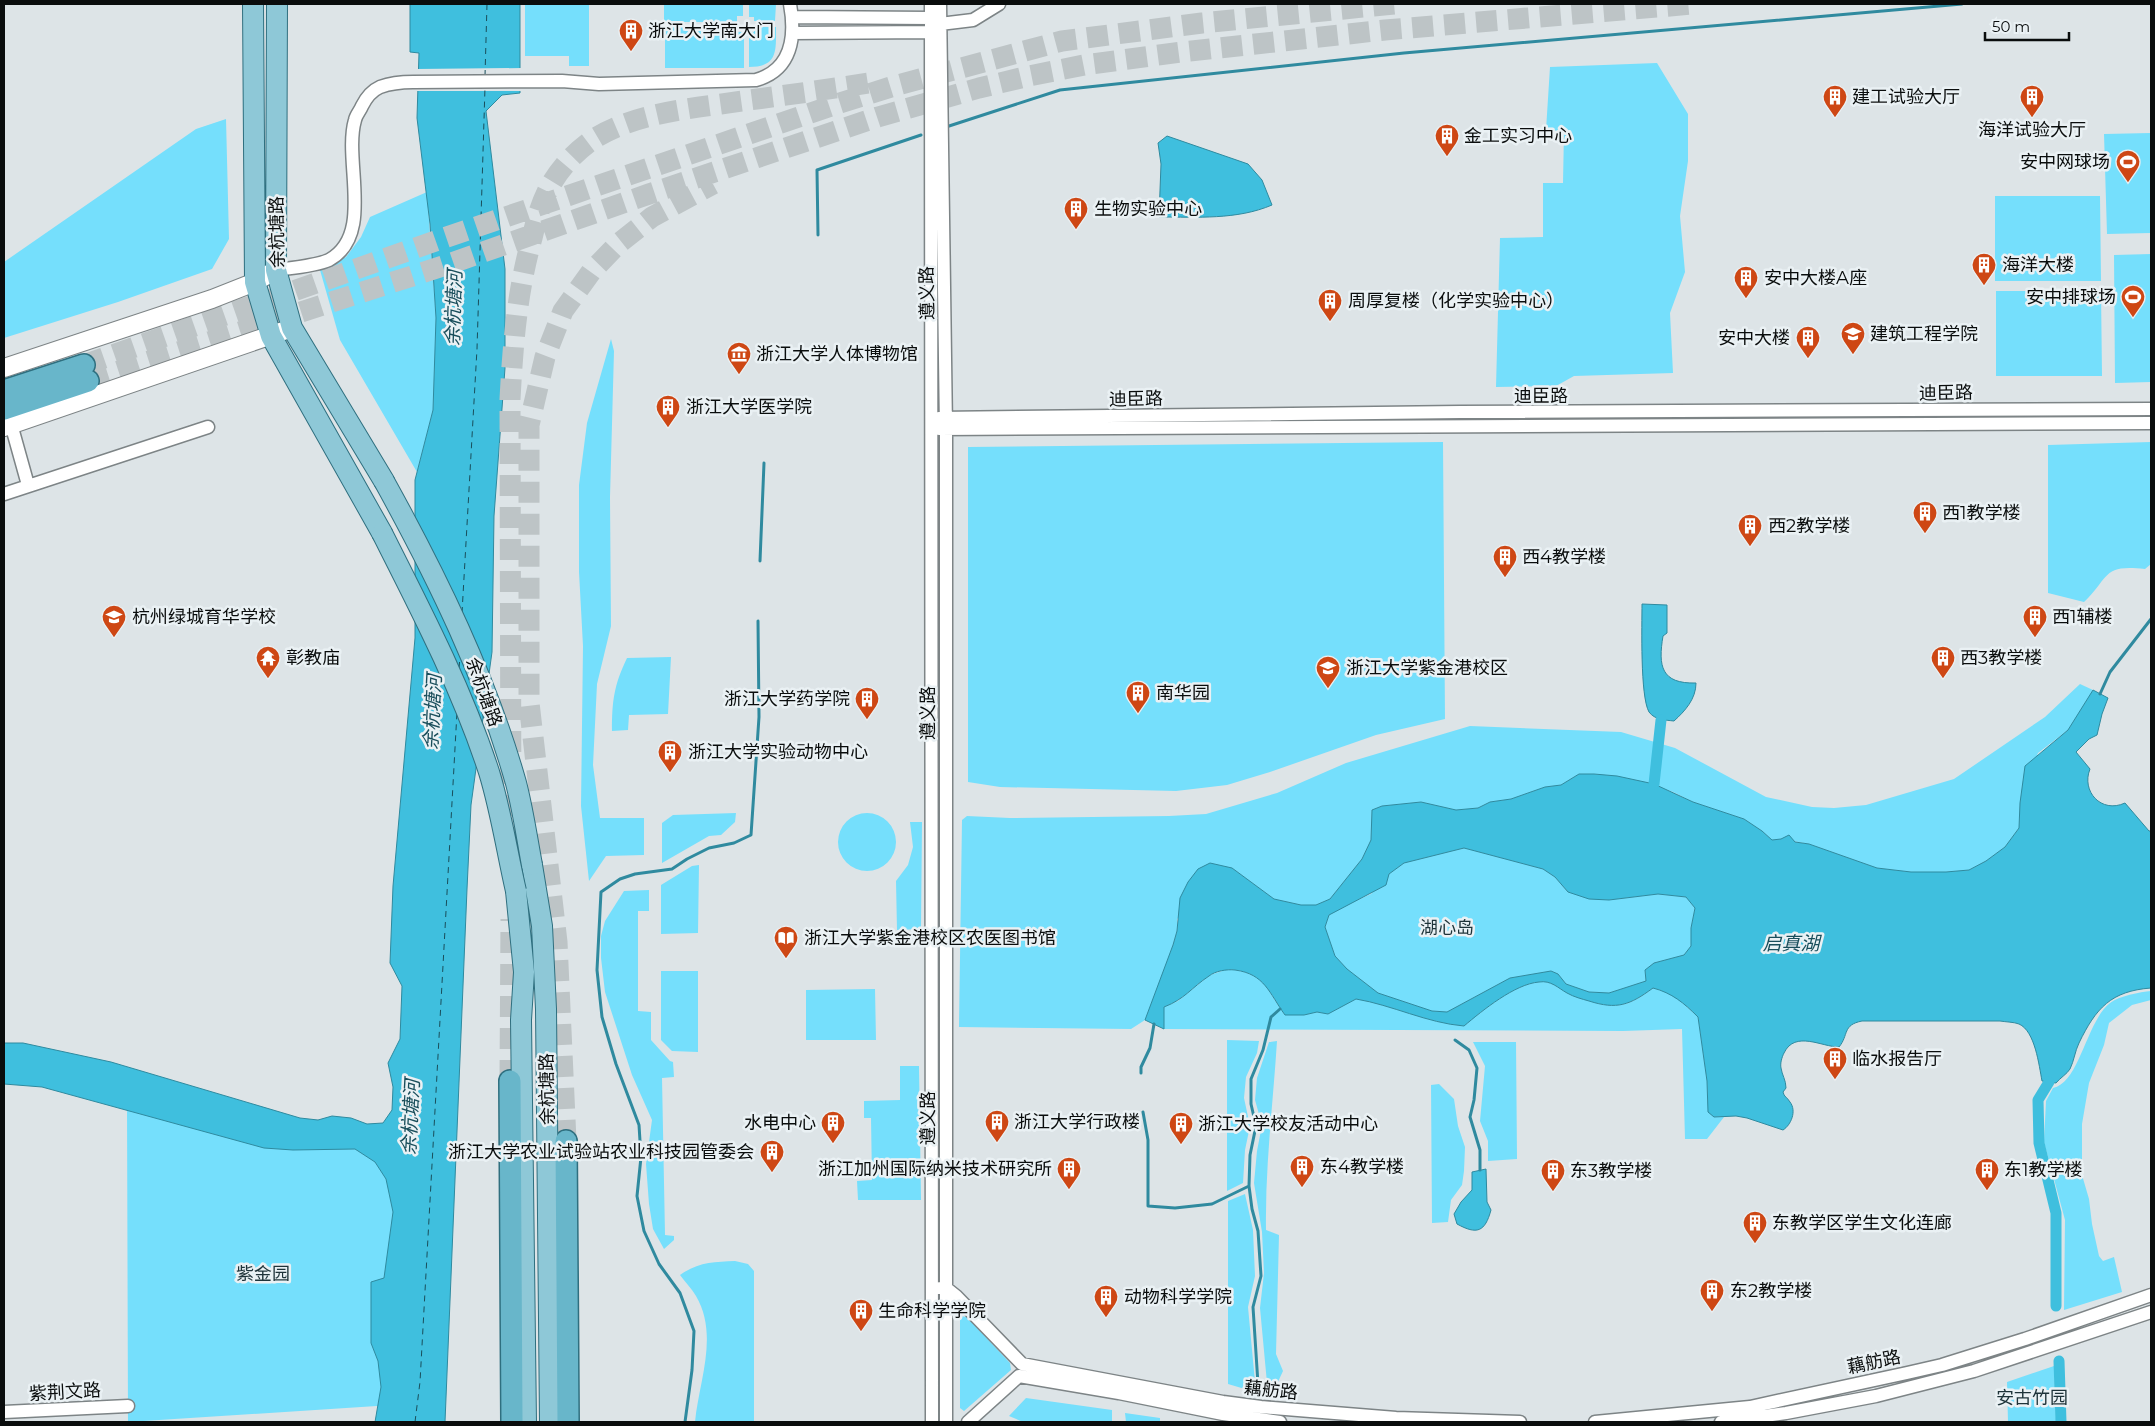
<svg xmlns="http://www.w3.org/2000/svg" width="2155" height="1426" viewBox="0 0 2155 1426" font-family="Montserrat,'Noto Sans SC',sans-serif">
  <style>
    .green { fill: #75dffc }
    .water { fill: #3fbfde; stroke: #2f8a9f; fill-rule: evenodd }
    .pier { fill: #dde4e7 }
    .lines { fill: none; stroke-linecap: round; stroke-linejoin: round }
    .stream { stroke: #2f8a9f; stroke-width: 3 }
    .canal { stroke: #3fbfde; stroke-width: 11 }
    .ferry { stroke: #194e5b; stroke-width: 1; stroke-dasharray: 6 5; stroke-linecap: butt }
    .trunk-tunnel { stroke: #bdc4c6; stroke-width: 21; stroke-dasharray: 21 11; stroke-linecap: butt }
    .minor-casing { stroke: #7d8486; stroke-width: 15 }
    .secondary-casing { stroke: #7d8486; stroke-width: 20 }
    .primary-casing { stroke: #2f6f7f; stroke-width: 22 }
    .trunk-casing { stroke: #2f6f7f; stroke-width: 24 }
    .minor { stroke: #fff; stroke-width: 12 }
    .secondary { stroke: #fff; stroke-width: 18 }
    .primary { stroke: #8ec8d7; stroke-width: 20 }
    .trunk { stroke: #68b6ca; stroke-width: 21 }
    .primary-bridge-casing { stroke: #2f6f7f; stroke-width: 22; stroke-linecap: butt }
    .primary-bridge { stroke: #8ec8d7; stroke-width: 20 }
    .labels { text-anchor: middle; stroke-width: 5; stroke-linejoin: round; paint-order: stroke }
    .poi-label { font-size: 18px; fill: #0a0d0d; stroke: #eaf1f4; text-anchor: start }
    .street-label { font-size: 18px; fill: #0a0d0d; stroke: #eaf1f4 }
    .park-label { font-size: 18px; fill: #1e3339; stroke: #eaf1f4 }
    .water-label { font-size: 19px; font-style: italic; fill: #194e5b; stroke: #eaf1f4 }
  </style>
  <rect width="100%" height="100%" fill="#dde4e7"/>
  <path class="green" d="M525 4H589V66H569V56H525Z
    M664 4H743V16H737V22H664Z
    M749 4H776L775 21H754V17H749Z
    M665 26H738V32H744V68H665Z
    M755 27H776C776 51 778 67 749 67V32H754Z
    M1657 63 1688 114V161L1680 216 1685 272 1670 313 1673 373 1574 376 1556 386 1496 387 1500 238 1543 237V183H1563L1564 131 1546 130 1550 67Z
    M226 119 229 239 212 269 118 302 4 338V262L196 129Z
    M2151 133V233L2107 234 2104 134Z
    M427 192 436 318 433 410 417 472 340 340 320 270 346 257 361 237 370 217Z
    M1995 196H2100L2101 281H1995Z
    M2151 254V382L2115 383 2114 255Z
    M1996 291H2101L2102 376H1996Z
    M611 339 614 351 610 497 611 626 597 684 593 765 600 818H644V855L606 856 589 881 581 806 583 646 579 572V485L587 423Z
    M1443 442 1445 719 1376 735 1270 772 1227 785 1176 791 1000 787 968 782V447Z
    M2151 442V564L2145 569C2102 564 2110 577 2084 602L2048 593V445Z
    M671 657 668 714 629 715 628 730 612 731C612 701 614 685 627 658Z
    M2080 684 2093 690 2091 696 2068 730 2038 753 2020 803 2019 828 2005 847 1986 861 1969 870 1946 872H1911L1877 868 1809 844 1781 839 1772 840 1762 831 1744 819 1693 802 1673 792 1635 780 1594 774H1579L1561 785 1545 787 1511 799 1490 802 1478 808 1456 810 1421 802 1382 806 1372 810 1371 840 1362 859 1330 899 1316 905H1301L1274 899 1232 868 1177 919V931L1167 965 1154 999 1145 1020 1131 1029 959 1027 962 820 967 816 1010 818 1169 816 1206 814 1277 793 1346 763 1470 726 1621 732 1675 748 1766 797 1812 807 1834 808 1866 805 1954 779 2045 717Z
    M838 842a29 29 0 1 1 58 0a29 29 0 1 1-58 0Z
    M736 813 735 822 721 835 709 836 662 863V823L673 815Z
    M910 822H922L921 929 897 930 896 881 908 865 913 847Z
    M1464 848 1543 869 1555 877 1568 892 1609 900 1658 894 1686 897 1695 908 1691 928V946L1684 955 1654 963 1645 970 1646 981 1609 993 1589 992 1566 984 1558 974 1551 971 1510 978 1447 1012 1432 1011 1378 993 1347 969 1335 956 1325 927 1329 915 1337 909 1371 894 1389 874 1404 863Z
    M699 865 698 933 661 934V885L692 866Z
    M649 890V911H638V1011L651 1012V1040L670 1061 673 1062 674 1077 662 1078 665 1235 674 1236V1240L664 1249 653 1229 649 1204 646 1164 652 1120 632 1075 605 992 601 958V936L605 921 624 891Z
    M1228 969C1267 974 1264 987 1285 1015H1304L1317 1012 1328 1014 1356 999C1392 1005 1427 1023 1464 1026 1483 1010 1514 985 1539 982 1551 980 1558 988 1567 993 1574 997 1582 998 1589 1001 1617 1010 1630 1006 1653 988L1666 992 1677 998 1698 1017 1707 1081V1100L1714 1117H1724L1707 1139H1685L1682 1029 1623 1031 1164 1029V1007L1178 1001 1210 975Z
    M661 971H698V1052L672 1051 661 1040Z
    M875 989 876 1040H806V990Z
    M2151 991V1000L2132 1005 2109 1023 2104 1045 2089 1083 2082 1124V1175L2089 1199 2092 1224 2099 1256 2103 1261 2114 1257 2122 1292 2064 1310 2065 1220 2044 1142 2046 1101 2053 1088C2080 1082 2086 1022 2110 1003 2119 996 2140 992 2151 991Z
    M1227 1040 1259 1041 1257 1053 1246 1077 1244 1098 1250 1126 1245 1150 1243 1183 1227 1191Z
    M1277 1041C1273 1104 1265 1167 1266 1230L1279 1235 1276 1354 1283 1371 1276 1386 1267 1383 1260 1308 1264 1273 1262 1232 1254 1183 1257 1151 1262 1125 1255 1100 1257 1078 1269 1042Z
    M1473 1042H1516L1517 1159 1488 1161V1141L1480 1121 1485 1066Z
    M900 1066H919L921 1200H858L857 1181 872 1180 871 1118H864V1101L900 1100Z
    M1439 1084 1454 1099 1458 1126 1465 1147 1464 1171 1462 1185 1451 1200 1448 1222 1432 1223 1431 1085Z
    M127 1102 362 1144 406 1170 392 1405 128 1422Z
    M1245 1194 1253 1230 1255 1276 1248 1307 1255 1382V1392L1228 1384V1201Z
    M735 1261 748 1264 754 1271V1422H695C699 1381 719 1335 696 1296 692 1289 685 1282 680 1275 698 1262 714 1262 735 1261Z
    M960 1316 967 1317 1010 1363 1011 1370 964 1411 960 1408Z
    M2054 1366 2056 1422H2008L2007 1382Z
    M1026 1398 1112 1410V1422H1023L1009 1416Z
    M1125 1413 1160 1418V1422H1126Z"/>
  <path class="water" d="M410 4H520V93L502 95 486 111 505 269V368L494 516 492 652 471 805 467 889 445 1422H375L381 1387 378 1361 371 1343V1282L384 1278 393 1212 386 1179 375 1162 355 1149 293 1150 264 1148 42 1087 4 1084V1043H23L111 1062 300 1118 318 1120 332 1116 351 1118 367 1124 383 1123 392 1110 393 1087 388 1063 400 1039 402 986 390 963 393 886 415 638V480L433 410 436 318 430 224 417 118 419 53 410 52Z
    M1167 136 1248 164 1262 180 1272 205C1237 220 1197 217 1159 217L1161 164 1158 143Z
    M1642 604 1667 605V633L1663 636C1658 666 1661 684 1696 683 1696 699 1685 711 1674 721 1665 720 1655 720 1649 712 1640 696 1642 625 1642 604Z
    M2093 690 2108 698 2102 714 2097 735 2089 739 2076 752 2090 769C2081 791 2101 814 2125 803L2149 831H2151V988C2111 991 2096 1008 2079 1043 2075 1051 2074 1061 2070 1069 2067 1074 2060 1078 2056 1083L2042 1081C2039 1065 2035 1031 2019 1024 2014 1022 2006 1022 2000 1021H1862C1842 1025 1849 1035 1839 1047 1822 1047 1795 1030 1784 1053 1782 1057 1780 1063 1781 1068 1782 1075 1786 1080 1786 1088L1783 1092C1784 1097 1787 1097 1790 1102 1797 1111 1791 1125 1783 1130L1747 1118 1736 1116 1714 1117 1708 1112 1707 1081 1698 1017C1684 1003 1672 993 1653 988 1630 1005 1617 1010 1589 1001 1582 999 1574 997 1567 993 1558 988 1551 980 1539 982 1515 984 1483 1010 1464 1026 1427 1023 1392 1005 1356 999L1328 1014 1317 1012 1304 1015H1285C1269 993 1265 974 1235 970 1227 969 1215 971 1209 976 1191 988 1185 999 1164 1007V1029L1145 1020 1173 945 1177 931 1180 898 1188 882 1198 869 1210 863 1232 868 1274 899 1301 905H1316L1330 899 1362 859 1371 840 1372 810 1382 806 1421 802 1456 810 1478 808 1490 802 1511 799 1545 787 1561 785 1579 774H1594L1617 776 1654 784 1693 802 1744 819 1762 831 1772 840 1781 839 1789 835 1795 842 1809 844 1877 868 1911 872H1946L1969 870 1986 861 2005 847 2019 828 2020 803 2025 766 2068 730ZM1464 848 1543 869 1555 877 1568 892 1589 899 1609 900 1658 894 1686 897 1695 908 1691 928V946L1684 955 1654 963 1645 970 1646 981 1609 993 1589 992 1566 984 1558 974 1551 971 1510 978 1447 1012 1432 1011 1378 993 1347 969 1335 956 1325 927 1329 915 1386 885 1389 874 1404 863Z
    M1486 1169 1487 1202 1491 1210C1485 1232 1477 1235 1457 1224L1454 1214 1461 1202 1472 1190V1172Z"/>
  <path class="pier" d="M522 68V91H415L416 69Z"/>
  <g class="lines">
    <path class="stream" d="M946 127 1060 90 1404 53 1962 4
      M818 235 817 170 921 135
      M760 561 764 463
      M2100 694 2110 672 2151 619
      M1455 1040 1469 1050 1477 1068 1474 1100 1470 1117 1480 1150V1170
      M1141 1073V1067L1150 1048 1154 1024
      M1143 1112 1148 1140V1206L1175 1208 1212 1204 1249 1186
      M1258 1384 1253 1307 1261 1276 1258 1231 1252 1209 1249 1186 1250 1155 1256 1126 1251 1104V1079L1263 1050 1271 1017 1280 1009
      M685 1422 692 1370 694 1331 680 1293 659 1264 644 1231 637 1196 641 1157 639 1125 616 1064 602 1017 597 970 601 892 620 879 635 874 672 869 687 859 709 848 734 843 751 835 759 717 758 621"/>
    <path class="canal" d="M1654 784 1661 720
      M2049 1082 2038 1100 2039 1143 2056 1213V1306
      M2059 1361 2061 1422"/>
    <path class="ferry" d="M485 76 487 4
      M462 613 477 349 485 87
      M459 668 460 657
      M415 1422 420 1382 457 712"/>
    <path class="trunk-tunnel" d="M84 365 441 239 837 104 894 86 1062 41 1202 23 1394 4
      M88 381 446 265 649 194 878 117 979 88 1029 76 1084 65 1182 52 1385 30 1693 4
      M511 848 510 399C513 343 517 292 532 238 536 221 541 203 549 188 559 169 575 152 592 140 637 111 698 108 749 100 789 95 829 89 869 83
      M510 1081 511 919
      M566 1141 557 942 529 703V425L545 357 563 311 591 272 618 244 652 217 713 184"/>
    <defs>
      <path id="minor" d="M931 4 932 1422
        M940 4 946 429V1422
        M792 17 931 18 938 22
        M792 33 931 32 940 24 973 20 999 4
        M276 270C291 268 316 266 329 260 375 235 343 161 355 120 356 115 360 111 362 106 366 98 371 91 380 87 391 83 401 82 413 82L562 81 599 84 756 80C792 70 796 37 790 4
        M939 418 1460 412 2151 409
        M11 424 28 485
        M939 429 2151 423
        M4 494 208 427
        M940 1288H946L956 1296 1022 1364 1223 1402 1261 1407 1396 1418 1520 1422
        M4 1412 128 1406
        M968 1422 1019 1376 1119 1393 1223 1414 1280 1422
        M1595 1422 1750 1407 1907 1373 1942 1365 2025 1339 2151 1295
        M1721 1422 1786 1413 1876 1396 1974 1371 2151 1312"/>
      <path id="secondary" d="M4 368 212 299 255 282 276 270
        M4 427 292 328"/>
      <path id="primary" d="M253 4 255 282 271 336 382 533
        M277 4 276 270 292 328 384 481
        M532 865 542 926 546 1009 550 1422
        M516 891 524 972 521 1020 526 1422"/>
      <path id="trunk" d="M4 391 84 365
        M4 409 88 381
        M510 1081 512 1422
        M566 1141 568 1422"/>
    </defs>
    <use href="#minor" class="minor-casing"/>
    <use href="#secondary" class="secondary-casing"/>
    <use href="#primary" class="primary-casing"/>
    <use href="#trunk" class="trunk-casing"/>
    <use href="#minor" class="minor"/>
    <use href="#secondary" class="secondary"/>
    <use href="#primary" class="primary"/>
    <use href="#trunk" class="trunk"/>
    <defs>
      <path id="primary-bridge" d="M384 481C437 577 486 677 516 783 523 810 527 838 532 865
        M382 533C421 610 462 689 489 772 501 811 507 852 516 891"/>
    </defs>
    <use href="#primary-bridge" class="primary-bridge-casing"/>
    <use href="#primary-bridge" class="primary-bridge"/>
  </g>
  <defs>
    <symbol id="building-pin" viewBox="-11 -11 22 30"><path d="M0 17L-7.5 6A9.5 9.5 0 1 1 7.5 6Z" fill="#ce4714" stroke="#eaf1f4"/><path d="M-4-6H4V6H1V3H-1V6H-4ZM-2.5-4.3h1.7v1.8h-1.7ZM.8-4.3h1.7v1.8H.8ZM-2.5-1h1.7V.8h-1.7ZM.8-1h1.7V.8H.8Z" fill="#fff"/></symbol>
    <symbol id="stadium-pin" viewBox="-11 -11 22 30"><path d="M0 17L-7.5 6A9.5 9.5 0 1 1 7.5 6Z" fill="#ce4714" stroke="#eaf1f4"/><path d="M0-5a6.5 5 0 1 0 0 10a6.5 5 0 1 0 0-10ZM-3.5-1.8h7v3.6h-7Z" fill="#fff"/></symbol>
    <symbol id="university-pin" viewBox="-11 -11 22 30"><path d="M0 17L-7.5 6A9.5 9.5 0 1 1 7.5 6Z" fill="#ce4714" stroke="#eaf1f4"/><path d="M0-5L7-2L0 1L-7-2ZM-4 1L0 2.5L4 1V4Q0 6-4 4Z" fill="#fff"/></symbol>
    <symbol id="museum-pin" viewBox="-11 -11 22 30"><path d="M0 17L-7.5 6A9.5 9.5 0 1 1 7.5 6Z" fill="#ce4714" stroke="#eaf1f4"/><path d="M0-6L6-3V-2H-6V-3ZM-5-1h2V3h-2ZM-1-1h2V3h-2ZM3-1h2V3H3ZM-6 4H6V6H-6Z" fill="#fff"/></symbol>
    <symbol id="school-pin" viewBox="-11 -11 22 30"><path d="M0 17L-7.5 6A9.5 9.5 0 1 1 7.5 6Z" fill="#ce4714" stroke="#eaf1f4"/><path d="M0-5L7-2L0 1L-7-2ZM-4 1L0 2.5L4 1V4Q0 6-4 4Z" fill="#fff"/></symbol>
    <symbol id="temple-pin" viewBox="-11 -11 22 30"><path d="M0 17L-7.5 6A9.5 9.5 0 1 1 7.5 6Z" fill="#ce4714" stroke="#eaf1f4"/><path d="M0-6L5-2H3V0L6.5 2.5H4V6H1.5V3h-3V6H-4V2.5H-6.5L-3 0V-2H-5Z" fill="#fff"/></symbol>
    <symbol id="library-pin" viewBox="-11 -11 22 30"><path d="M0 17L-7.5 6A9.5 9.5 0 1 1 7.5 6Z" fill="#ce4714" stroke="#eaf1f4"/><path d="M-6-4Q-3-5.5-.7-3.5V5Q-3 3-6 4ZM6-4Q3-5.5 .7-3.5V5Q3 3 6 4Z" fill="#fff"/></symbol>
  </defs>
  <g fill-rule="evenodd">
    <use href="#building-pin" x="617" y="17" width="28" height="38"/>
    <use href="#building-pin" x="1821" y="83" width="28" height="38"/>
    <use href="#building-pin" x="2018" y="83" width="28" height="38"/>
    <use href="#building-pin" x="1433" y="122" width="28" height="38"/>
    <use href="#stadium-pin" x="2114" y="148" width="28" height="38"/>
    <use href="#building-pin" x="1062" y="195" width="28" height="38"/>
    <use href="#building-pin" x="1970" y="251" width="28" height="38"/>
    <use href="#building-pin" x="1732" y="264" width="28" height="38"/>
    <use href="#stadium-pin" x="2119" y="283" width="28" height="38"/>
    <use href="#building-pin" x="1316" y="287" width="28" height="38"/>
    <use href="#university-pin" x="1839" y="320" width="28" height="38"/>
    <use href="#building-pin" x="1794" y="324" width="28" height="38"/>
    <use href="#museum-pin" x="725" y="340" width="28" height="38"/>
    <use href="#building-pin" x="654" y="393" width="28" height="38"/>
    <use href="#building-pin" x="1911" y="499" width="28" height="38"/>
    <use href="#building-pin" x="1736" y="512" width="28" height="38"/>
    <use href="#building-pin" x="1491" y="543" width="28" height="38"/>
    <use href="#school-pin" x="100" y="603" width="28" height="38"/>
    <use href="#building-pin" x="2021" y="603" width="28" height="38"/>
    <use href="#temple-pin" x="254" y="644" width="28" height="38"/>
    <use href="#building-pin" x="1929" y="644" width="28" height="38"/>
    <use href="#university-pin" x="1314" y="654" width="28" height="38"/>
    <use href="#building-pin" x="1124" y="679" width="28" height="38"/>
    <use href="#building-pin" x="853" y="685" width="28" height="38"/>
    <use href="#building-pin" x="656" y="738" width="28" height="38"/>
    <use href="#library-pin" x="772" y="924" width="28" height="38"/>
    <use href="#building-pin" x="1821" y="1045" width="28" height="38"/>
    <use href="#building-pin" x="983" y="1108" width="28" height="38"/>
    <use href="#building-pin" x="819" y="1109" width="28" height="38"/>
    <use href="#building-pin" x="1167" y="1110" width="28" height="38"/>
    <use href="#building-pin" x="758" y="1138" width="28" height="38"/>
    <use href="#building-pin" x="1288" y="1153" width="28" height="38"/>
    <use href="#building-pin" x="1055" y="1155" width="28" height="38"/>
    <use href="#building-pin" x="1973" y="1156" width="28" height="38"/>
    <use href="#building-pin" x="1539" y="1157" width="28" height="38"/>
    <use href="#building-pin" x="1741" y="1209" width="28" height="38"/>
    <use href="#building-pin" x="1698" y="1277" width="28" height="38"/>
    <use href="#building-pin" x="1092" y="1283" width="28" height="38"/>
    <use href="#building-pin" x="847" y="1297" width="28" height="38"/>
  </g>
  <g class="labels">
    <g class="poi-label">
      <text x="648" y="37">浙江大学南大门</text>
      <text x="1852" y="103">建工试验大厅</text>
      <text x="2032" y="136" text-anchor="middle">海洋试验大厅</text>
      <text x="1464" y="142">金工实习中心</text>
      <text x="2110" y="168" text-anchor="end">安中网球场</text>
      <text x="1094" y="215">生物实验中心</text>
      <text x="2002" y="271">海洋大楼</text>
      <text x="1764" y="284">安中大楼A座</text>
      <text x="2116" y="303" text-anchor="end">安中排球场</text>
      <text x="1348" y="307">周厚复楼（化学实验中心）</text>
      <text x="1870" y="340">建筑工程学院</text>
      <text x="1790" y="344" text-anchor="end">安中大楼</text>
      <text x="756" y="360">浙江大学人体博物馆</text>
      <text x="686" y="413">浙江大学医学院</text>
      <text x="1942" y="519">西1教学楼</text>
      <text x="1768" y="532">西2教学楼</text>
      <text x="1522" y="563">西4教学楼</text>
      <text x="132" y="623">杭州绿城育华学校</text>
      <text x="2052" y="623">西1辅楼</text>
      <text x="286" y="664">彰教庙</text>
      <text x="1960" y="664">西3教学楼</text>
      <text x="1346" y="674">浙江大学紫金港校区</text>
      <text x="1156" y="699">南华园</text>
      <text x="850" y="705" text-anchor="end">浙江大学药学院</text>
      <text x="688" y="758">浙江大学实验动物中心</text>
      <text x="804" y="944">浙江大学紫金港校区农医图书馆</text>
      <text x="1852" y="1065">临水报告厅</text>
      <text x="1014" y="1128">浙江大学行政楼</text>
      <text x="816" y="1129" text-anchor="end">水电中心</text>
      <text x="1198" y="1130">浙江大学校友活动中心</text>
      <text x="754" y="1158" text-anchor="end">浙江大学农业试验站农业科技园管委会</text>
      <text x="1320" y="1173">东4教学楼</text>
      <text x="1052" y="1175" text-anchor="end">浙江加州国际纳米技术研究所</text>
      <text x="2004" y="1176">东1教学楼</text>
      <text x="1570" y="1177">东3教学楼</text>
      <text x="1772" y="1229">东教学区学生文化连廊</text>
      <text x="1730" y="1297">东2教学楼</text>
      <text x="1124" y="1303">动物科学学院</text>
      <text x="878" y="1317">生命科学学院</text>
    </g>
    <g class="street-label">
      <text transform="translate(277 232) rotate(-91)" y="6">余杭塘路</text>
      <text transform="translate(927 293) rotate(-91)" y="6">遵义路</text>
      <text transform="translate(1946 393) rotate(-1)" y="6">迪臣路</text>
      <text x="1541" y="402">迪臣路</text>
      <text transform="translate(1136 399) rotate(-1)" y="6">迪臣路</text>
      <text transform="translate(484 692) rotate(70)" y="6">余杭塘路</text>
      <text transform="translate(928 713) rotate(-90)" y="6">遵义路</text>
      <text transform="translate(547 1089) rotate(-91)" y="6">余杭塘路</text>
      <text transform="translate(928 1118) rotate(-90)" y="6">遵义路</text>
      <text transform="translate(1874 1362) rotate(-12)" y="6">藕舫路</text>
      <text transform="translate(1271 1390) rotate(6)" y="6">藕舫路</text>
      <text transform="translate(65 1392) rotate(-3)" y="6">紫荆文路</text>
    </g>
    <g class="park-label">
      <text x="1447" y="934">湖心岛</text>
      <text x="263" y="1280">紫金园</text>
      <text x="2032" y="1404">安古竹园</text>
    </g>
    <g class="water-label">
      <text transform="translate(453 308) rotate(-88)" y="7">余杭塘河</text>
      <text transform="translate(432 712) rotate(-87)" y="7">余杭塘河</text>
      <text x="1791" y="950">启真湖</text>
      <text transform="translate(410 1117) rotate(-87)" y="7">余杭塘河</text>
    </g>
  </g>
  <rect width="2155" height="1426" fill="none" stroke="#0a0d0d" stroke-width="10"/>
  <path d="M1985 32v8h84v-8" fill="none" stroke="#0a0d0d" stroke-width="2.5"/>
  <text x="1992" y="32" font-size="15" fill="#0a0d0d" stroke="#eaf1f4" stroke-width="4" paint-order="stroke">50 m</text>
</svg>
